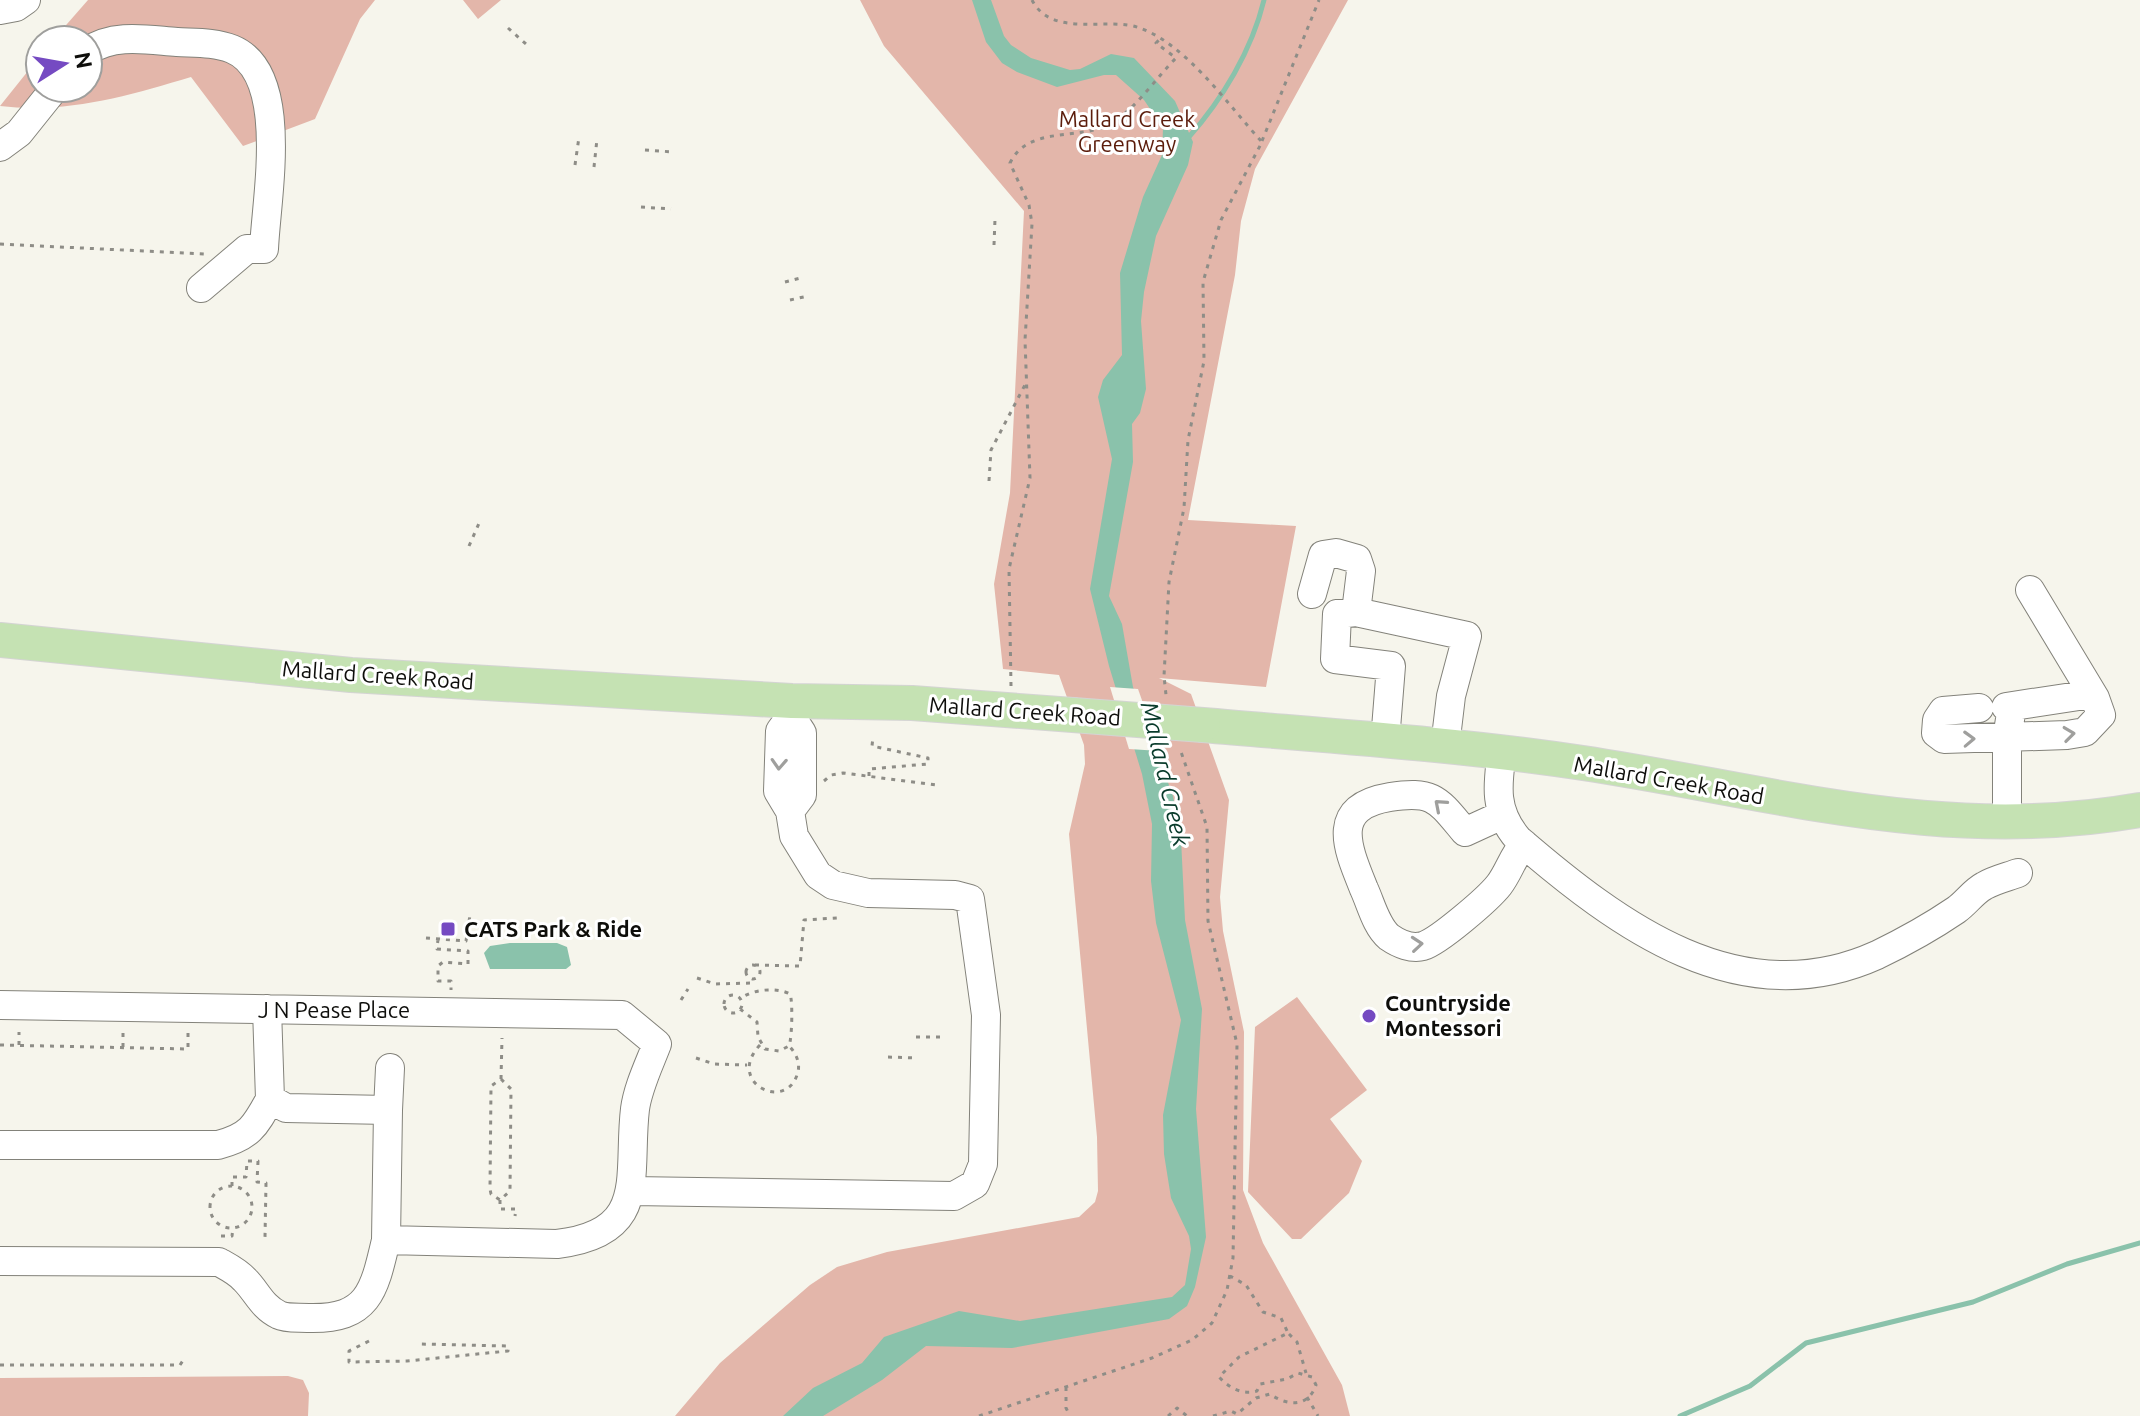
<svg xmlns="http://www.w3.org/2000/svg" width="2140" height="1416" viewBox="0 0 2140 1416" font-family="Ubuntu,sans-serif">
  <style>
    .green { fill: #e3b6aa }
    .water { fill: #8ac2ab }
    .pier { fill: #f6f5ec }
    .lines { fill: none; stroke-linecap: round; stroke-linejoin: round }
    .stream { stroke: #8ac2ab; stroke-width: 5 }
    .minor-casing { stroke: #83827a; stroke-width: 30 }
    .major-casing { stroke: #d4d4d3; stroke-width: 36 }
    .path { stroke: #8e8d87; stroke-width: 3; stroke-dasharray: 4 6; stroke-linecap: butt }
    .minor { stroke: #fff; stroke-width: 28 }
    .major { stroke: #c5e2b3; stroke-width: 34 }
    .major-bridge-casing { stroke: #d4d4d3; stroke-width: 36; stroke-linecap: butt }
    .major-bridge { stroke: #c5e2b3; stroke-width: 34 }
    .oneway { stroke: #9f9f9d }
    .poi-dot { fill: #754ac2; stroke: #fff; stroke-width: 3 }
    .labels { text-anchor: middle; stroke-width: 6; stroke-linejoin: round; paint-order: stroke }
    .park-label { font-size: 22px; fill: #5b1c0b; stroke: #fff }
    .street-label { font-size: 22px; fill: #0e0e0b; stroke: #fff }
    .poi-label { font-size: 22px; font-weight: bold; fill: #0e0e0b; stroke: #fff; text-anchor: start }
    .water-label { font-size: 24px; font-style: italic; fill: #093b2b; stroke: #fff }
  </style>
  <rect width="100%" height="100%" fill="#f6f5ec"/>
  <path class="green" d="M88 0H375L360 19 315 119 243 146 191 77C128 96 66 114 0 106L40 56V88H88V40H53Z
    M463 0H501L478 19Z
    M860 0H1348L1255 169 1241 221 1235 275 1188 520 1296 526 1266 687 1159 678 1191 694 1229 800 1220 897 1223 931 1244 1032 1243 1190 1263 1243 1342 1385 1350 1416H675L720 1363 810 1285 837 1267 887 1252 1079 1217 1095 1202 1098 1191 1097 1137 1069 834 1085 764 1084 745 1059 675 1003 669 994 584 1010 493 1024 211 884 46Z
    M1297 997 1367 1090 1330 1119 1362 1161 1349 1193 1301 1239H1292L1248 1192 1255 1027Z
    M288 1376 303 1380 309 1393 308 1416H0V1378Z"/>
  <path class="water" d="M972 0H991L1004 36 1011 45 1031 58 1070 70 1080 69 1111 54 1134 58 1175 101 1193 142 1188 165 1156 236 1144 292 1141 321 1146 389 1140 413 1132 424 1133 462 1109 596 1122 624 1133 687 1173 796 1181 839 1185 920 1202 1009 1196 1109 1206 1237 1195 1287 1187 1306 1169 1319 1012 1348 926 1346 882 1380 823 1416H783L813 1388 862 1363 884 1337 959 1311 1020 1321 1172 1297 1185 1285 1191 1249 1189 1236 1171 1198 1164 1154 1163 1115 1181 1020 1156 923 1151 881 1152 824 1142 774 1109 666 1090 589 1112 459 1098 397 1103 380 1122 355 1120 273 1143 197 1162 155 1163 128 1144 100 1116 75H1104L1057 87 1017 72 1002 63 986 42Z
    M510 943H557L567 947 571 965 566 969H490L484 953 490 946Z"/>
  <path class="pier" d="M1110 687 1138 689 1160 751 1129 749Z"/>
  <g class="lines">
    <path class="stream" d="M1188 138C1222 100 1252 50 1264 0
      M1680 1416 1750 1386 1806 1343 1973 1302 2067 1264 2140 1243"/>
    <defs>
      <path id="minor" d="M0 10 16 7 26 0
        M88 51C114 33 148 40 177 42 195 43 215 42 232 49 291 73 266 198 264 249H247L201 288
        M0 147 19 133 55 88
        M1312 594 1323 555 1336 553 1357 559 1361 571 1356 612 1467 636 1451 696 1445 746
        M1356 612 1337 614 1335 659 1391 666 1385 741
        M2006 707 2092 694
        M1979 708 1943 711 1937 720 1936 733 1944 739 2067 735 2085 732 2101 715 2095 698 2030 590
        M1502 752C1497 786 1494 811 1518 839 1618 925 1740 1017 1877 955 1904 942 1931 927 1956 910 1966 903 1973 892 1984 886 1994 880 2007 877 2018 873
        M790 811 802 795V733L791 716
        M1502 815 1465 832C1438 800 1434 790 1390 797 1329 807 1347 847 1364 889 1371 904 1376 926 1389 937 1399 944 1412 949 1423 946 1439 941 1488 899 1499 885 1509 872 1513 856 1524 844
        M2007 823V738L2012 707
        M0 1005 622 1015 657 1044C649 1065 638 1087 635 1109 627 1176 650 1233 557 1244L386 1240 388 1110 286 1108 270 1099 267 1009
        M388 1110 390 1068
        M0 1145H218C249 1137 255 1127 270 1099
        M632 1191 954 1196 975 1184 983 1164 986 1015 970 899 955 895 868 893 833 885 818 875 794 836 790 811 778 791 780 731 791 716 792 701
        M0 1261 219 1262C228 1267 238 1272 245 1280 257 1292 262 1307 279 1315 287 1319 300 1317 310 1318 368 1319 374 1292 386 1240"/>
      <path id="major" d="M0 640 351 675 792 701 912 703 1073 715
        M1203 725C1330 736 1457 744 1583 763 1774 792 1944 845 2140 810"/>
    </defs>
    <use href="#minor" class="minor-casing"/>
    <use href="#major" class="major-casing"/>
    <path class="path" d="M1032 0C1052 39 1107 16 1140 28 1187 45 1229 106 1262 142L1221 220 1203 282 1204 361 1188 440 1184 508 1169 582 1164 676 1166 695
      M508 28 526 44
      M1262 141 1319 0
      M645 150 674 152
      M575 165 579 137
      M594 167 597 139
      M641 207 671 209
      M0 244 204 254
      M994 245 995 219
      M785 282 804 277
      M790 300 808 296
      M989 481 991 450 1027 381
      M469 546 480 521
      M1011 686 1009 569 1030 478 1025 340 1032 224 1029 205 1010 163C1028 125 1080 141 1110 124 1135 110 1156 78 1176 58L1156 43 1159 40
      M869 776V769L928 764V758L872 746 873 737
      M824 781 831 775 843 773 937 785
      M426 938 466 941 470 915
      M438 939 437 949 468 951V964L443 962 438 966V981H451V990
      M746 972a7 7 0 1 1 14 0a7 7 0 1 1-14 0Z
      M755 965 800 966 804 920 837 918
      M697 978 715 984 753 983V979
      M724 1004a9 9 0 1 1 18 0a9 9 0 1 1-18 0Z
      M681 1000 688 989
      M740 1009 757 1022 758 1037 765 1049 779 1051 789 1046C792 1039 793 1001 790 994 777 987 752 989 740 999
      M916 1037H942
      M0 1045 188 1049V1032
      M19 1045V1032
      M760 1045C725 1082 785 1112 797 1075 801 1065 797 1054 789 1046
      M123 1047V1033
      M888 1057 916 1058
      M696 1058 714 1064 747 1065
      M501 1079 511 1089 510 1191 500 1200 491 1194 490 1189 491 1086Z
      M501 1079 502 1038
      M210 1207a21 21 0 1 1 42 0a21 21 0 1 1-42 0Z
      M232 1186V1177H246L247 1161H258L257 1182 266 1183 265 1237
      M500 1200V1209H516L515 1216
      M221 1236H232L233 1228
      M1289 1334 1297 1342 1306 1373
      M369 1341 349 1351V1362L407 1361 508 1351V1346L420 1344
      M0 1365H180L184 1359
      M1066 1387V1408L1070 1416
      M1307 1397 1318 1416
      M979 1416 1152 1358 1192 1340 1212 1323 1227 1290 1233 1258 1237 1044 1208 921 1207 827 1180 749
      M1168 1416 1177 1408 1187 1416
      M1213 1416 1231 1411 1237 1414 1256 1398 1270 1394C1287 1406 1308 1408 1316 1385L1312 1377 1298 1373 1287 1379 1260 1384 1257 1391C1242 1395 1229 1388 1219 1377L1239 1357 1288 1333 1281 1318 1263 1312 1246 1285 1230 1276"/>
    <use href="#minor" class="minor"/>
    <use href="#major" class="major"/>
    <defs>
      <path id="major-bridge" d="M1073 715 1203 725"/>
    </defs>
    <use href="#major-bridge" class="major-bridge-casing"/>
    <use href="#major-bridge" class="major-bridge"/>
  </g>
  <defs><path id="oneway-chevron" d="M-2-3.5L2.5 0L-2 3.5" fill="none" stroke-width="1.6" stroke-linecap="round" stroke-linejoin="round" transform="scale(2)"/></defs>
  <g class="oneway">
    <use href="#oneway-chevron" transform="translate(2069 734) rotate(-7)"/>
    <use href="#oneway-chevron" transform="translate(1969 739) rotate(-2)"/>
    <use href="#oneway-chevron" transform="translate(779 764) rotate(93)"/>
    <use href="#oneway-chevron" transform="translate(1440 805) rotate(-139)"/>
    <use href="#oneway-chevron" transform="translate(1417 944) rotate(-5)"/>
  </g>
  <g class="poi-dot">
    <rect x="440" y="921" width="16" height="16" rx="4"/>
    <circle cx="1369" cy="1016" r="8"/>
  </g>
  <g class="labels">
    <g class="park-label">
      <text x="1127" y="127">Mallard Creek<tspan x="1127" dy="25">Greenway</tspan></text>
    </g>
    <g class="street-label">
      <text transform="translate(378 675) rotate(4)" y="8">Mallard Creek Road</text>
      <text transform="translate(1025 711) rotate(4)" y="8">Mallard Creek Road</text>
      <text transform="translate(1669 780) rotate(10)" y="8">Mallard Creek Road</text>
      <text x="334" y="1018">J N Pease Place</text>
    </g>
    <g class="poi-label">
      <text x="464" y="937">CATS Park &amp; Ride</text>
      <text x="1385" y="1011">Countryside<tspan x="1385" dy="25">Montessori</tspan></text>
    </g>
    <g class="water-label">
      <text transform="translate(1165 774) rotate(77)" y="8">Mallard Creek</text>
    </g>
  </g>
  <g transform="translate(64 64) rotate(79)"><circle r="38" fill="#ffffff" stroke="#9f9f9d" stroke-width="2"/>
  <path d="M0-6L14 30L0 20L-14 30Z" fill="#754ac2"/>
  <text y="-12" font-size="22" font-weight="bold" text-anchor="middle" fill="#0e0e0b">N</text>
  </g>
</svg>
